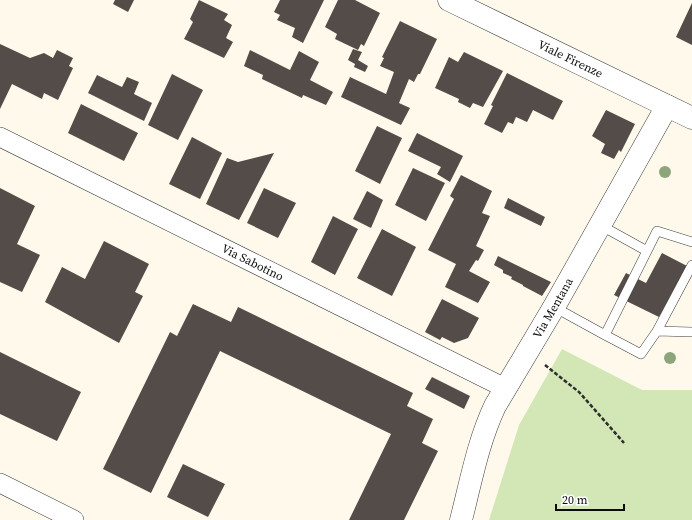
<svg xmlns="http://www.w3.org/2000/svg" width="692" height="520" viewBox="0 0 692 520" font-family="'Source Serif 4',serif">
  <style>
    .green { fill: #d3e7b6 }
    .building { fill: #544c48 }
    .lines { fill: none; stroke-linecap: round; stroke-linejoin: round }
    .service-casing { stroke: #3f3f3f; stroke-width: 10 }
    .minor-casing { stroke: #3f3f3f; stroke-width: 20 }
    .tertiary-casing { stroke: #3f3f3f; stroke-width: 23 }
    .path { stroke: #2e2e2e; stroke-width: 2.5; stroke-dasharray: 4 2; stroke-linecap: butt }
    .service { stroke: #fff; stroke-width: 9 }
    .minor { stroke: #fff; stroke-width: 19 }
    .tertiary { stroke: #fff; stroke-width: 22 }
    .tree { fill: #8da57a }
    .labels { text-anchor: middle; stroke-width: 4; stroke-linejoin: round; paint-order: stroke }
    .street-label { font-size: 12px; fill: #0c0c0c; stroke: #fff }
  </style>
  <rect width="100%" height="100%" fill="#fff9eb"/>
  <path class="green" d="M562 349 642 390H692V520H489L519 425Z"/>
  <path class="building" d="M115 0H134L128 12 113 4Z
    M199 0 228 14 224 20 232 25 226 38 233 42 224 58 184 39 193 22 190 19Z
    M280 0H324L303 43 292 37 295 28 277 20 280 15 274 12Z
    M338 0H355L380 13 364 46 361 44 358 50 335 39 337 34 325 27Z
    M692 3V45L676 37Z
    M400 21 437 39 420 74H418L414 82 409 79 399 103 410 108 401 125 341 97 350 77 386 94 394 72 380 66 384 58 382 57Z
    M0 44 30 58 44 53 53 58 57 50 73 58 69 66 73 68 58 100 44 93 42 99 12 84 0 109Z
    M353 49 362 52 358 60 368 66 365 72 354 67 355 64 348 60Z
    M250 50 290 70 299 51 319 62 310 80 333 92 326 105 303 95 302 98 262 79 263 75 244 66Z
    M464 52 503 71 483 107 473 103 470 108 458 102 459 99 435 88 449 57 458 62Z
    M507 73 563 101 553 120 533 110 527 122 516 117 513 124 508 122 502 133 484 124 493 106 491 105Z
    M172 74 203 90 178 140 148 125Z
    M97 75 122 87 127 77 139 82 134 94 152 103 144 121 88 93Z
    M81 104 138 133 124 161 68 133Z
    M606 110 635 124 621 152 619 150 614 159 601 153 605 144 592 136Z
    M377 126 402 138 380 184 355 171Z
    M417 133 463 156 450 182 437 174 441 167 408 151Z
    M192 137 222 153 200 199 169 184Z
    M274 153 239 220 206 204 227 158 238 162Z
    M413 168 445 183 426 221 395 205Z
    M461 175 492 191 482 213 490 216 476 246 484 250 478 261 476 260 469 271 490 282 478 303 445 287 456 264 428 250 454 199 450 196Z
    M0 188 35 206 17 244 40 255 22 292 0 282Z
    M264 188 296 203 278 238 247 223Z
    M367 191 383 200 371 228 353 219Z
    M508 198 545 217 541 226 504 208Z
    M333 216 358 229 335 275 311 262Z
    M382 229 416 247 392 296 357 278Z
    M104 241 149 264 135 292 143 296 119 343 45 302 62 267 85 279Z
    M662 253 687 266 659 317 614 295 626 273 646 283Z
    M498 256 551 282 542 296 523 286V285L511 279 512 277 503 273V270L494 265Z
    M442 299 479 318 468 338 454 343 442 337 440 340 425 332Z
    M193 304 231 322 238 307 413 393 407 406 433 419 422 443 438 451 404 520H349L391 434 220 351 151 493 103 469 170 332 177 336Z
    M0 352 81 392 57 441 0 414Z
    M432 377 470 396 464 409 425 389Z
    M183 464 225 484 208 517 167 497Z"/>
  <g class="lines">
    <defs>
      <path id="service" d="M647 251 657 231 692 242
        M554 307 605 335 647 251 600 225
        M657 331 692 332
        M605 335 641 354 657 331 692 265"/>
      <g id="minor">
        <path id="s1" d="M0 137 505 388"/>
        <path d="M0 483 74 520"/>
      </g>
      <g id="tertiary">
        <path id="s2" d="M449 0 692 118"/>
        <path id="s3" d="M461 520C471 481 478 442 495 406L554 307 667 106"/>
      </g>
    </defs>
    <use href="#service" class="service-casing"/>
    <use href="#minor" class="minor-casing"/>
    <use href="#tertiary" class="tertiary-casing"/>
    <path class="path" d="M545 365 579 392 624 443"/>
    <use href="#service" class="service"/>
    <use href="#minor" class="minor"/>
    <use href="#tertiary" class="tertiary"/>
  </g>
  <g class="tree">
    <circle cx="665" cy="172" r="6"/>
    <circle cx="670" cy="358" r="6"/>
  </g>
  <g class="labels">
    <g class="street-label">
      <text dy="4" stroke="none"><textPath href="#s2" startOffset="135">Viale Firenze</textPath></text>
      <text dy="4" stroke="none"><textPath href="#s1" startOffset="282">Via Sabotino</textPath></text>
      <text dy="4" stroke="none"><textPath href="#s3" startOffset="233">Via Mentana</textPath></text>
    </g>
  </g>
  <path d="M556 504v6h68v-6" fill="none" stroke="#0c0c0c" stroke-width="2"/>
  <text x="562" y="504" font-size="12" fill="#0c0c0c" stroke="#ffffff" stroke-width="3" paint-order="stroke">20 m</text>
</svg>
